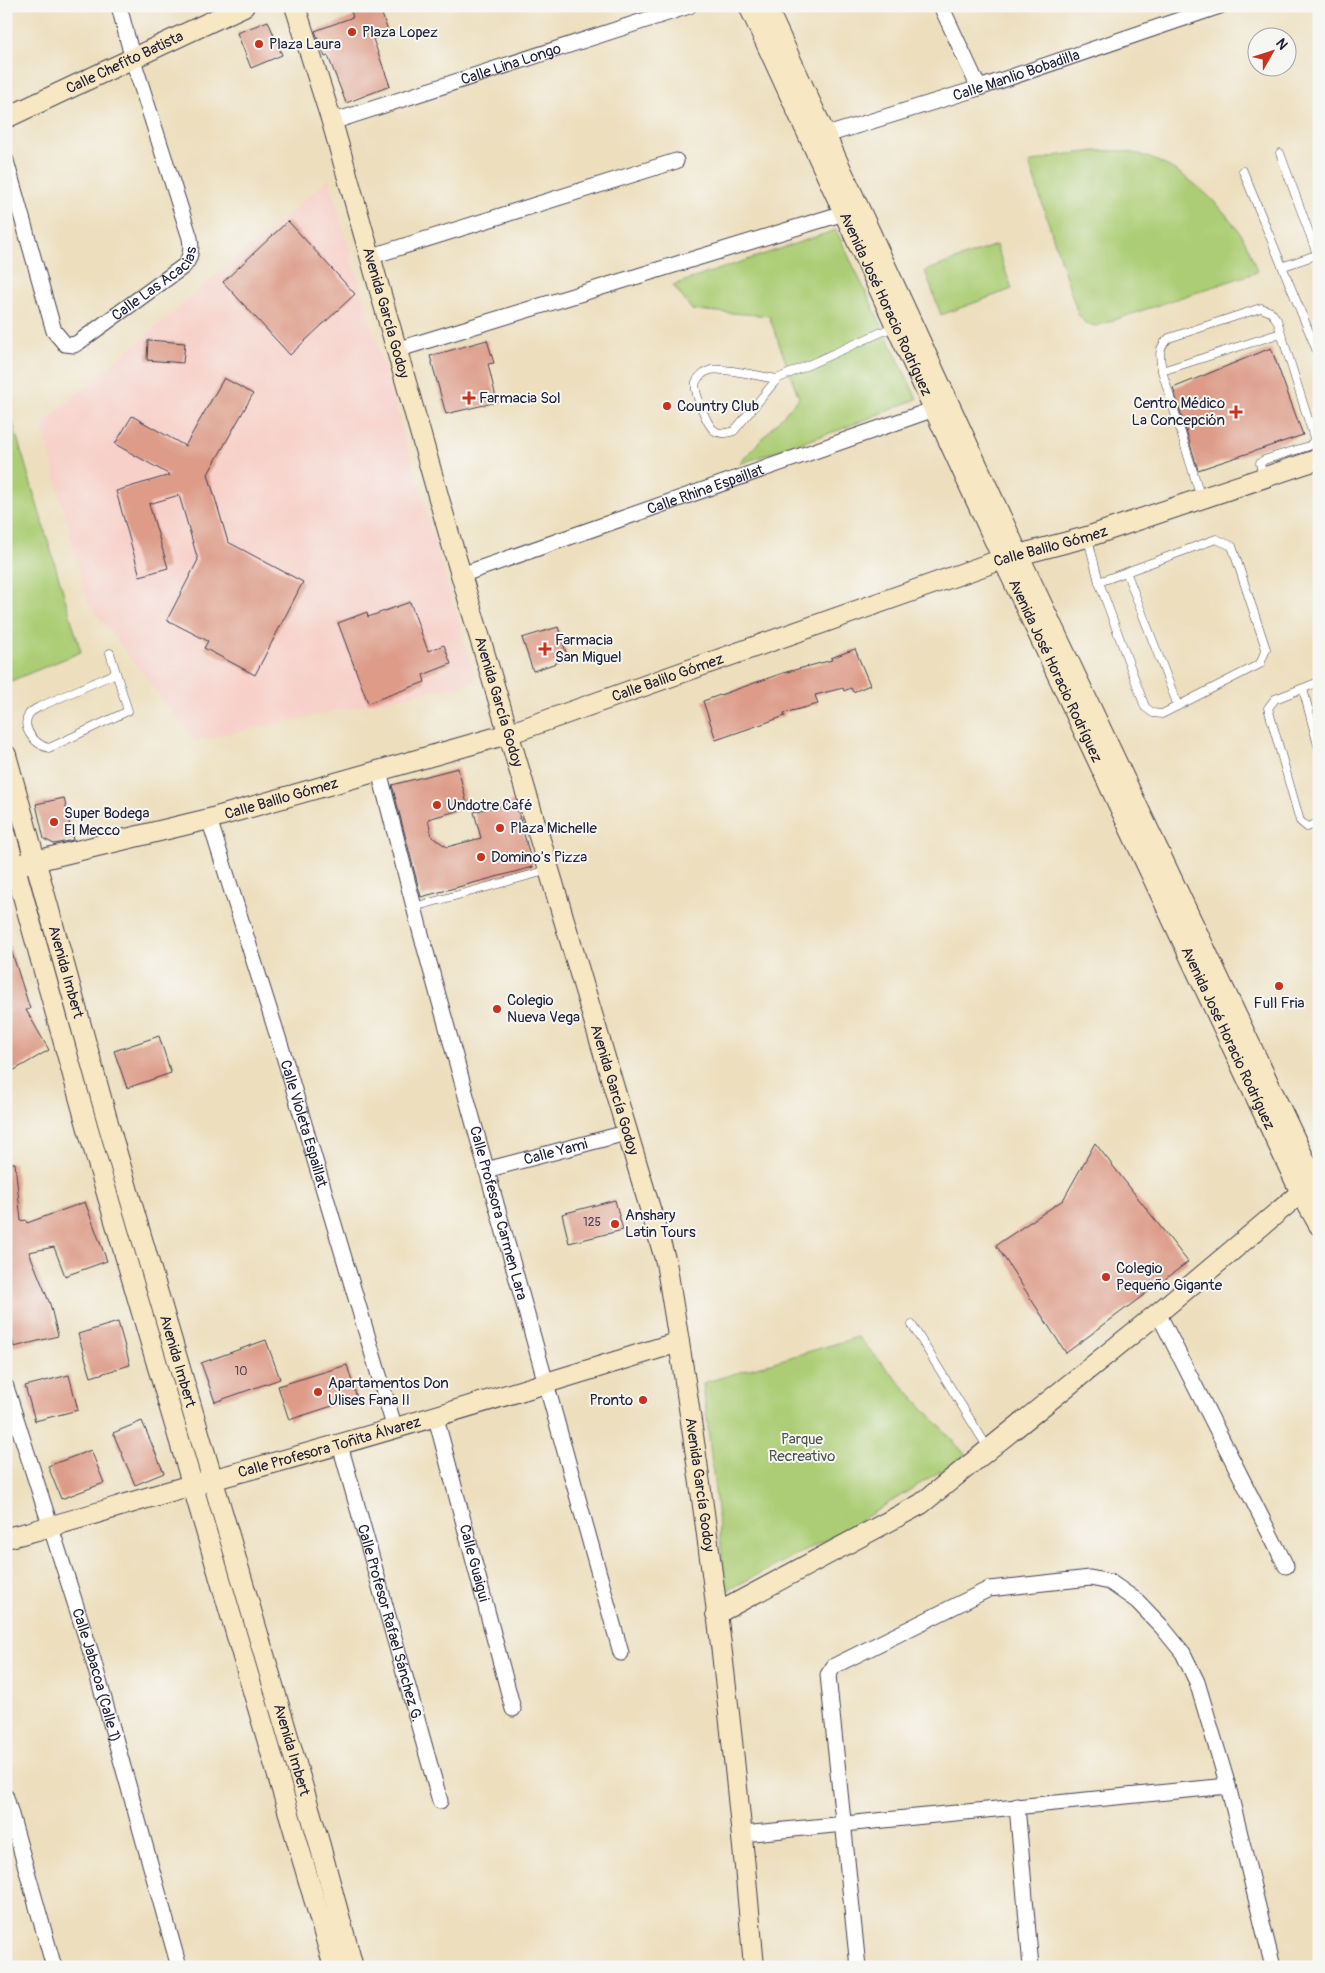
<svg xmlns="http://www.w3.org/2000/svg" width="1325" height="1973" viewBox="0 0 1325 1973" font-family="Pangolin,sans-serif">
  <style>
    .built { fill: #f7d0c9 }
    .green { fill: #accd75; stroke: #677858 }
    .building { fill: #dd9b88 }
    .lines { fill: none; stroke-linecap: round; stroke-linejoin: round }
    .lane-casing { stroke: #403e4f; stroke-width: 9 }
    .street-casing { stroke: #403e4f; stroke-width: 17 }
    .secondary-casing { stroke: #403e4f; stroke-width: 22 }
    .lane { stroke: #fff; stroke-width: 8 }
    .street { stroke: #fff; stroke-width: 15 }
    .secondary { stroke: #f7e8c3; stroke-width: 20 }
    .poi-dot { fill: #c8321e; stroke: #f6f6f2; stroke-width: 2 }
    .labels { text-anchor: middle; stroke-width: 4; stroke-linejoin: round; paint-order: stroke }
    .number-label { font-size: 12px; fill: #51404e }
    .poi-label { font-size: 15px; fill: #22223b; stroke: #f6f6f2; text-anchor: start }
    .street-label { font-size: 15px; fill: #22223b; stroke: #f6f6f2 }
    .park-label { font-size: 15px; fill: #4b554c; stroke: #f6f6f2 }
  </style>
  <rect width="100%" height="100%" fill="#f6f6f2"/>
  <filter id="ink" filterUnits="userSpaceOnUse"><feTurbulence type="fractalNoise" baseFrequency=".02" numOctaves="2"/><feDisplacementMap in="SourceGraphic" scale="10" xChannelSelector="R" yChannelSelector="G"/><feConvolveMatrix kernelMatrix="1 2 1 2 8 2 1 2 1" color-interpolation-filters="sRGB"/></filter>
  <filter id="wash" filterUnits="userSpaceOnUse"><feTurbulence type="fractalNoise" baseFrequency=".0096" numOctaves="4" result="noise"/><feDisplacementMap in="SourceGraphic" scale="20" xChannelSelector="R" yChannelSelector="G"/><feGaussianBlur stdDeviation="1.12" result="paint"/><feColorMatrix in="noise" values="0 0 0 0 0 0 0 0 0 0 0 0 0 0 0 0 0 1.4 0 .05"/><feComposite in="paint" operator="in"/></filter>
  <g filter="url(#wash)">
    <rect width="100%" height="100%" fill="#eddfbe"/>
    <path class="built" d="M329 179 476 682 195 741 88 603 42 424Z"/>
    <path class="green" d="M1096 151C1107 151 1120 150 1130 152 1176 162 1217 198 1242 236 1249 247 1253 260 1257 272L1096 326 1086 324 1078 314 1029 163 1060 155Z
      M836 230 917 399 839 430 739 464 799 398 769 316 692 310 673 285Z
      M996 245 1012 289 941 315 925 271Z
      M6 400 81 652 6 683Z
      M6 773 29 855 17 857 6 818Z
      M858 1337 966 1455 847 1529 726 1591 703 1383Z"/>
    <g id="blocks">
      <path class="building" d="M349 6H379L389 34 373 39 390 86 346 103 328 56 325 57 315 31 353 17Z
        M268 21 282 55 251 68 237 33Z
        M288 221 355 294 290 355 223 282Z
        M148 340 185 343 183 363 147 360Z
        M487 340 494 363 488 364 497 402 446 414 430 356Z
        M1271 348 1303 435 1198 470 1173 388Z
        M224 378 253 394 208 474 228 542 303 582 255 675 204 648 208 641 167 620 198 560 179 495 149 504 168 568 140 576 116 491 170 475 115 444 132 416 185 446Z
        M410 602 428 651 444 645 451 664 423 675 425 682 368 703 338 623 367 612 368 617Z
        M558 627 568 659 533 671 522 638Z
        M855 649 870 685 853 692 851 688 844 691 843 688 815 695 818 704 784 713 785 716 716 740 703 701 783 673 832 660 831 658Z
        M458 768 468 808 428 819 432 837 447 847 481 838 474 812 515 801 533 867 421 897 392 785Z
        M64 798 73 840 54 844 44 839 36 804Z
        M6 943H9L30 1009 26 1010 49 1050 11 1072 6 1064Z
        M159 1036 171 1073 127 1088 114 1051Z
        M1095 1143 1188 1262 1066 1353 996 1245 1063 1200Z
        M6 1163H15L21 1221 26 1220 27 1223 85 1202 107 1261 65 1276 54 1247 29 1252 50 1304 58 1336 14 1347 6 1317Z
        M615 1200 623 1230 569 1243 562 1214Z
        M118 1322 130 1365 91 1377 78 1334Z
        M266 1340 280 1379 215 1402 201 1363Z
        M347 1365 357 1398 289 1420 278 1386Z
        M69 1375 78 1410 35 1421 25 1386Z
        M142 1421 164 1473 135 1485 113 1433Z
        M91 1450 104 1483 61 1499 48 1466Z"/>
    </g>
  </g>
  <g filter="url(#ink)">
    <use href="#blocks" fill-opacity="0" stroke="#403e4f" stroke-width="1"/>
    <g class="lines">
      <defs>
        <path id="lane" d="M1280 153 1317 254
          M1243 171 1319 356
          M1284 266 1319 254
          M1162 371 1281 333
          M777 379C763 377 722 367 711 370 704 372 699 375 696 382 693 390 707 426 715 431 721 435 728 433 734 431L777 379 895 326
          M1201 498 1162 371C1160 357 1157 348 1169 338L1261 308 1271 312 1277 320 1314 438 1313 442 1309 446 1264 460 1260 463 1263 478
          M1088 539 1099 582 1145 707 1153 713 1162 714 1260 664 1266 649 1232 546 1216 539 1099 582
          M1127 574 1178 706
          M110 653 128 711 49 748C36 745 20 729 29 714 31 711 36 709 39 707L116 673
          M1319 682 1275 699 1268 708 1300 821 1307 827 1319 823
          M1303 689 1319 749
          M414 907 549 870
          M912 1325 988 1448"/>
        <g id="street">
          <path d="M941 6 979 88"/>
          <path id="s1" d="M332 122 689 6"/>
          <path id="s2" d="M817 138 979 88 1220 6"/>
          <path id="s3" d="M6 161 54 331 65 344 74 345 79 342 184 266C191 258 192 249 190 238L133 60 119 6"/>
          <path d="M369 257 676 161"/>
          <path d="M396 350 844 213"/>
          <path id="s4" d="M461 575 943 406"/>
          <path id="s5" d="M379 771 421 934 621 1653"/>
          <path id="s6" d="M209 819 283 1053 395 1429"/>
          <path id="s7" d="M486 1170 626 1133"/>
          <path d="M1158 1313 1286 1566"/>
          <path id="s8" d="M6 1387 92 1656 179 1967"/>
          <path id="s9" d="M436 1418 513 1709"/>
          <path id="s10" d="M340 1445 440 1801"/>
          <path d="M6 1797 54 1967"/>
          <path d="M1017 1806 1031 1967"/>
          <path d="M743 1834 1228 1786"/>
          <path d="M858 1967 828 1675 834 1666 989 1589 1090 1578 1110 1582 1137 1601 1161 1626 1183 1653 1197 1682 1228 1786 1273 1967"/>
        </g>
        <g id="secondary">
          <path id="s11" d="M295 6 332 122 451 541 666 1262C705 1495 734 1731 754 1967"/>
          <path id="s12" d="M749 6 1003 559 1301 1193 1319 1225"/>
          <path d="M766 6 1018 554 1319 1190"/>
          <path id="s13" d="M6 118 244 6"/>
          <path id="s14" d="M6 755 108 1123 319 1842 353 1967"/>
          <path d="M6 835 88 1129 334 1967"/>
          <path id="s15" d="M6 868 209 819 508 734 1003 559 1087 537 1319 459"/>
          <path id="s16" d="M6 1538C70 1523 132 1501 196 1484 358 1441 519 1392 679 1342"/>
          <path d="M716 1614 921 1504 1158 1313 1310 1185"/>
        </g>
      </defs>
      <use href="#lane" class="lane-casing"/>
      <use href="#street" class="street-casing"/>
      <use href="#secondary" class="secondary-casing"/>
      <use href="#lane" class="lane"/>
      <use href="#street" class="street"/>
      <use href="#secondary" class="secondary"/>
    </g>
  </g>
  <g class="poi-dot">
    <circle cx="352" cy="32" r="5"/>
    <circle cx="259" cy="44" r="5"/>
    <path d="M466.5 390.5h5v5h5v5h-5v5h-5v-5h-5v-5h5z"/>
    <circle cx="667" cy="406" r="5"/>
    <path d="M1233.5 404.5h5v5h5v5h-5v5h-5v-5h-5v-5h5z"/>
    <path d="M542.5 641.5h5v5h5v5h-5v5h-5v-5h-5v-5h5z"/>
    <circle cx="437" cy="805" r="5"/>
    <circle cx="54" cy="822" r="5"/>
    <circle cx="500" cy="828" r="5"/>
    <circle cx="481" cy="857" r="5"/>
    <circle cx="1279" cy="986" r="5"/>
    <circle cx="497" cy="1009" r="5"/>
    <circle cx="615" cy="1224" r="5"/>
    <circle cx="1106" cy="1277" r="5"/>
    <circle cx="318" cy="1392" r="5"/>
    <circle cx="643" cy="1400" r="5"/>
  </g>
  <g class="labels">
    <g class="number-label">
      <text x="592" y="1226">125</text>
      <text x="241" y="1375">10</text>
    </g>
    <g class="poi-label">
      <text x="362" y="37">Plaza Lopez</text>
      <text x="269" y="49">Plaza Laura</text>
      <text x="479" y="403">Farmacia Sol</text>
      <text x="1225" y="408" text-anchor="end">Centro Médico<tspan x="1225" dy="17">La Concepción</tspan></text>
      <text x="677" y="411">Country Club</text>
      <text x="555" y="645">Farmacia<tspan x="555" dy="17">San Miguel</tspan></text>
      <text x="447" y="810">Undotre Café</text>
      <text x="64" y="818">Super Bodega<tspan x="64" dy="17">El Mecco</tspan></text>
      <text x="510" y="833">Plaza Michelle</text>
      <text x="491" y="862">Domino's Pizza</text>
      <text x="507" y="1005">Colegio<tspan x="507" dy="17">Nueva Vega</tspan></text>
      <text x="1279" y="1008" text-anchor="middle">Full Fria</text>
      <text x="625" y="1220">Anshary<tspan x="625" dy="17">Latin Tours</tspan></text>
      <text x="1116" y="1273">Colegio<tspan x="1116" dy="17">Pequeño Gigante</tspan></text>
      <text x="328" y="1388">Apartamentos Don<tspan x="328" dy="17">Ulises Fana II</tspan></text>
      <text x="633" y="1405" text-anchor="end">Pronto</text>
    </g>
    <g class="street-label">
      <text dy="5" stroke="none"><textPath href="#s13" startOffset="131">Calle Chefito Batista</textPath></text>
      <text dy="5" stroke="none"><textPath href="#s1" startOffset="188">Calle Lina Longo</textPath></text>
      <text dy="5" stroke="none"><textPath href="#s2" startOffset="209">Calle Manlio Bobadilla</textPath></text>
      <text dy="5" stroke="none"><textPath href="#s3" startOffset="305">Calle Las Acacias</textPath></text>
      <text dy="5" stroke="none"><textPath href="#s12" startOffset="328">Avenida José Horacio Rodríguez</textPath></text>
      <text dy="5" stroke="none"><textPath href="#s11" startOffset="320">Avenida García Godoy</textPath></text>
      <text dy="5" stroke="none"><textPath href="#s4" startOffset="259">Calle Rhina Espaillat</textPath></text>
      <text dy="5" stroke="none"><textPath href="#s15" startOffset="1094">Calle Balilo Gómez</textPath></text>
      <text dy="5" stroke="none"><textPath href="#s12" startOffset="732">Avenida José Horacio Rodríguez</textPath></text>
      <text dy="5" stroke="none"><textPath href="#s15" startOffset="689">Calle Balilo Gómez</textPath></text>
      <text dy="5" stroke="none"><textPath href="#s11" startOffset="725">Avenida García Godoy</textPath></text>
      <text dy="5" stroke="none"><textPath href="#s15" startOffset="284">Calle Balilo Gómez</textPath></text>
      <text dy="5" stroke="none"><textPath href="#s14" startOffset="225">Avenida Imbert</textPath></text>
      <text dy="5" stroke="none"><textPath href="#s12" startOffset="1138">Avenida José Horacio Rodríguez</textPath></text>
      <text dy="5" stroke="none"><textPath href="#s11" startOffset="1130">Avenida García Godoy</textPath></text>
      <text dy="5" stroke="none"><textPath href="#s6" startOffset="319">Calle Violeta Espaillat</textPath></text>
      <text dy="5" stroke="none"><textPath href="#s7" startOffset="72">Calle Yami</textPath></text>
      <text dy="5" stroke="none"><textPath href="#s5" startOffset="458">Calle Profesora Carmen Lara</textPath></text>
      <text dy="5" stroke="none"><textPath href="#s14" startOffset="630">Avenida Imbert</textPath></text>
      <text dy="5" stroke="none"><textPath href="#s16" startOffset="336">Calle Profesora Toñita Álvarez</textPath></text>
      <text dy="5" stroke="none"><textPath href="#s11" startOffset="1535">Avenida García Godoy</textPath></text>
      <text dy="5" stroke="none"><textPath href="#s9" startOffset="150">Calle Guaigui</textPath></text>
      <text dy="5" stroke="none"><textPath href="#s10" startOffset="185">Calle Profesor Rafael Sánchez G.</textPath></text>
      <text dy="5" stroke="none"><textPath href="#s8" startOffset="302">Calle Jabacoa (Calle 1)</textPath></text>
      <text dy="5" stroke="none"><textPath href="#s14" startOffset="1035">Avenida Imbert</textPath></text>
    </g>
    <g class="park-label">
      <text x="802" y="1444">Parque<tspan x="802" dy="17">Recreativo</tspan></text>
    </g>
  </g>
  <rect width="1325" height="1973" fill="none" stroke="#f6f6f2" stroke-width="25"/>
  <g transform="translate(1272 52) rotate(51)"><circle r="24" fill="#f6f6f2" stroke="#a1a1a9"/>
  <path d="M0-4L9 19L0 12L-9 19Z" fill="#c8321e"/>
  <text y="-8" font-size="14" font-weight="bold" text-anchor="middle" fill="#22223b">N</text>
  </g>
</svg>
